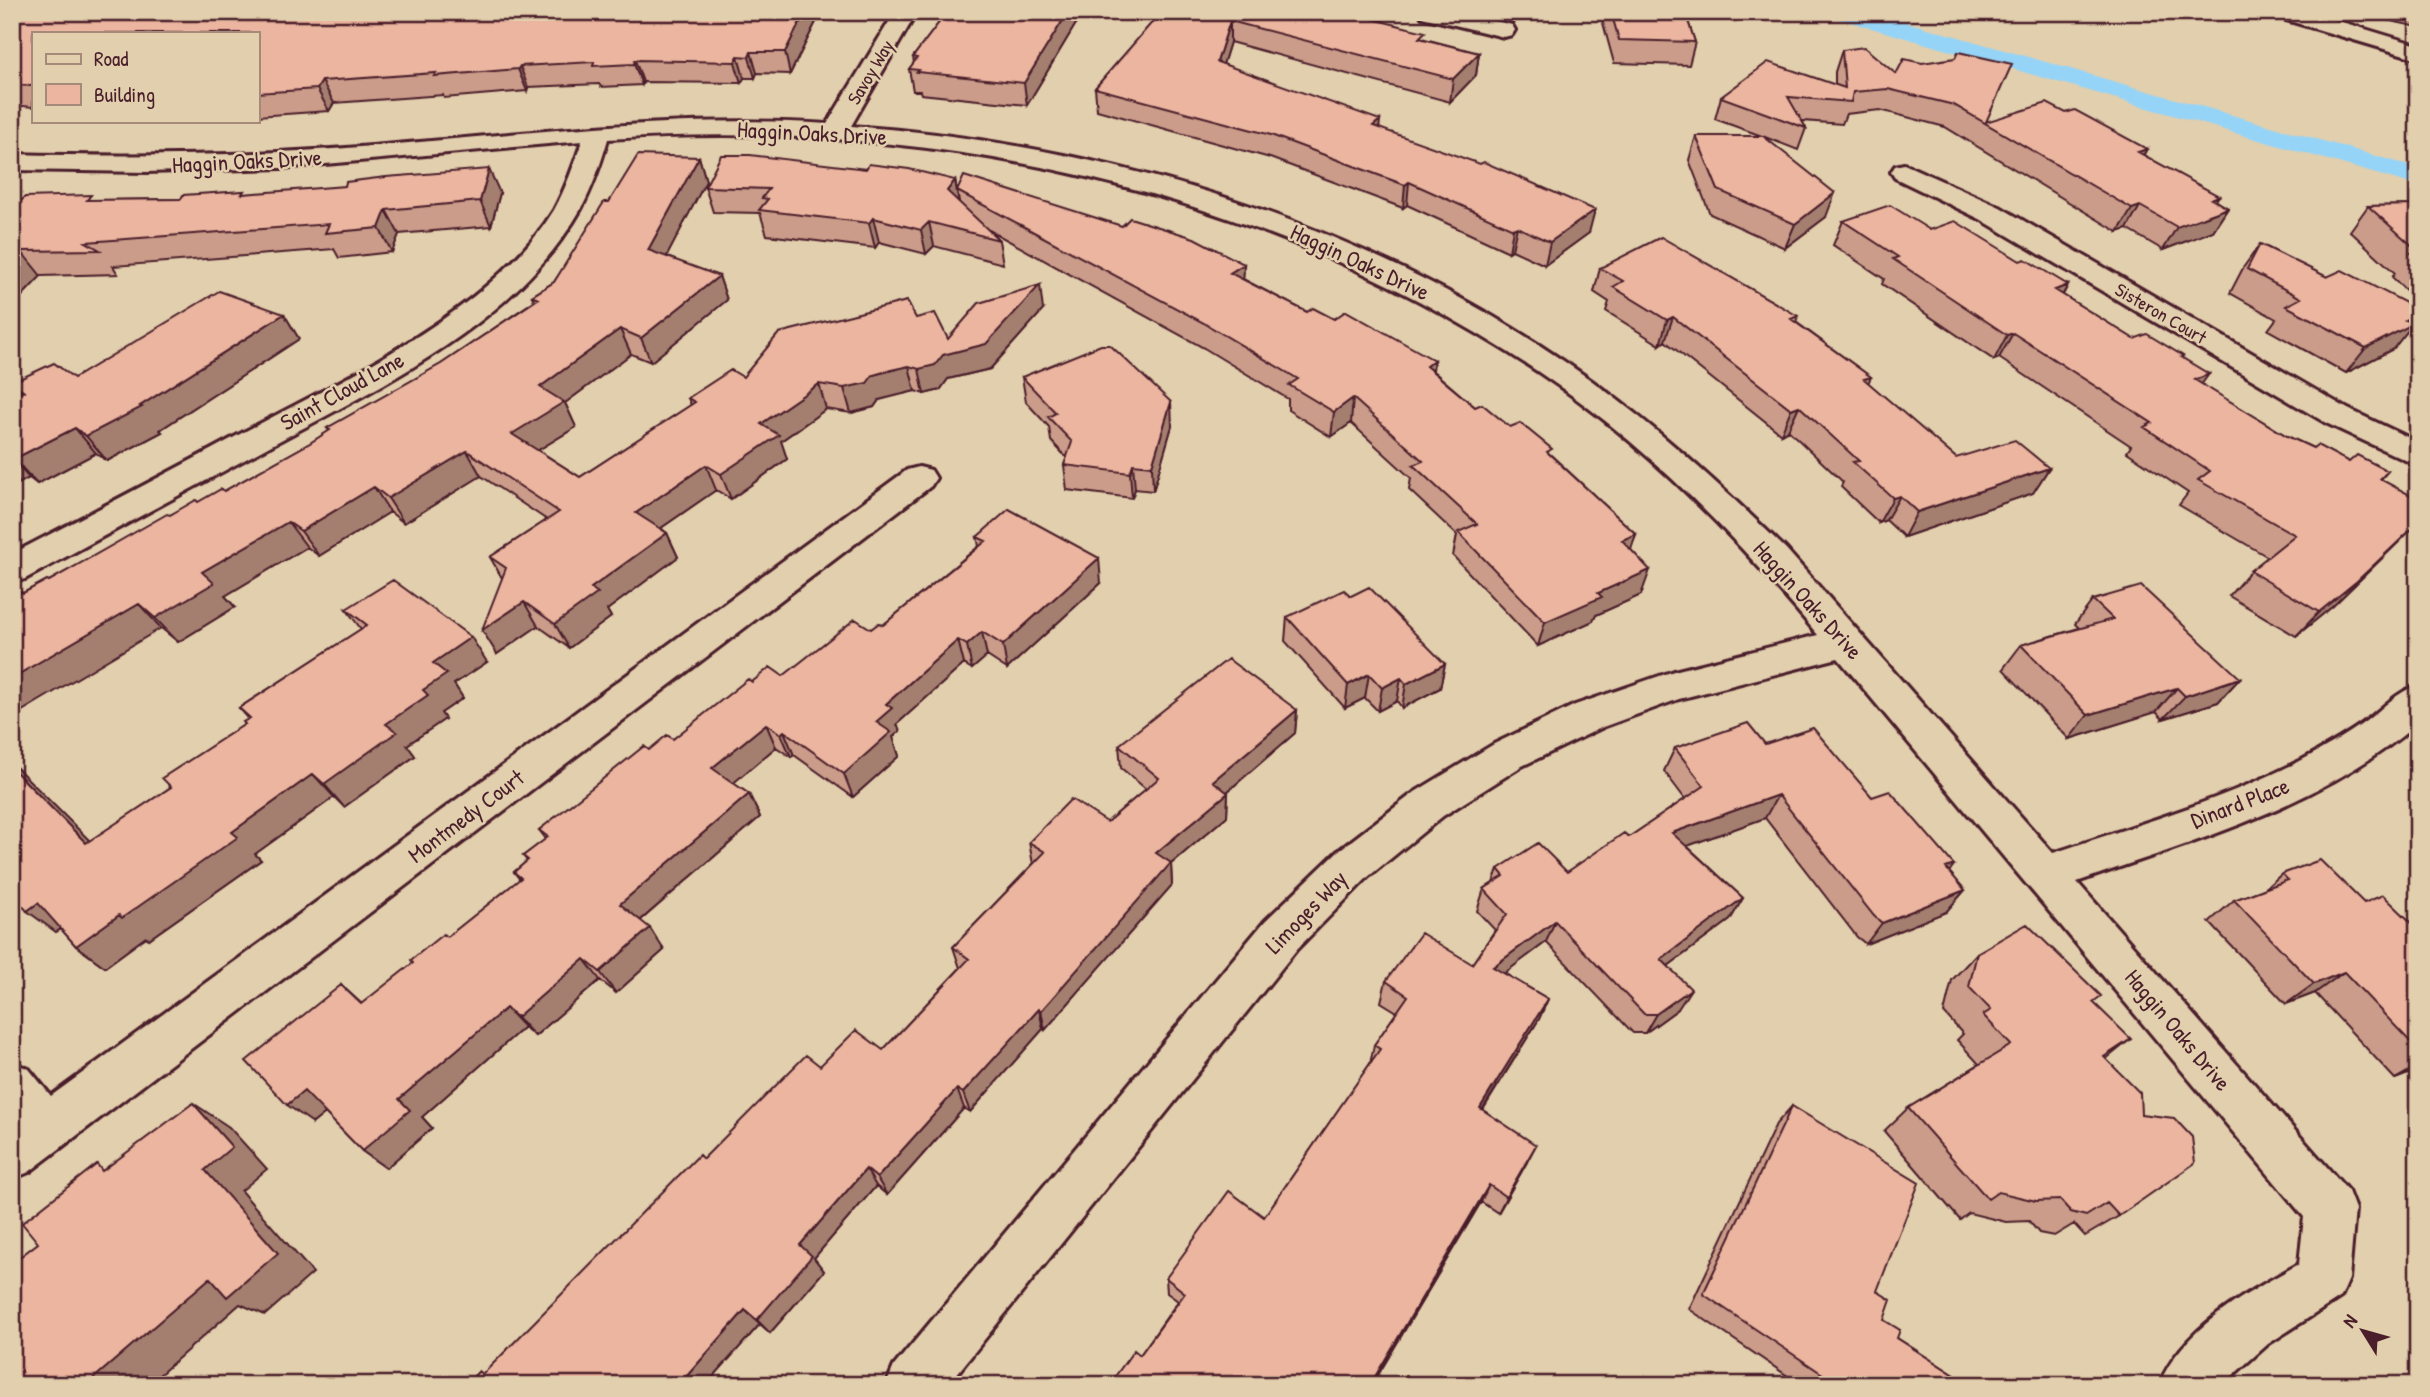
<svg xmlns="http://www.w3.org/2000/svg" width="2430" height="1397" viewBox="0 0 2430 1397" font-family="'Patrick Hand',sans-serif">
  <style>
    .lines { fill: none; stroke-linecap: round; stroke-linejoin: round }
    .canal { fill: #96d4f7; fill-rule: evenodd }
    .minor-casing { stroke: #4a1f2b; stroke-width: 6 }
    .minor { fill: #e2cfad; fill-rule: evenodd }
    .wall { fill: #ca9c89; stroke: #4a1f2b; stroke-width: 2 }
    .shaded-wall { fill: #a47f6f; stroke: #4a1f2b; stroke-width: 2 }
    .building { fill: #ebb59f; stroke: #4a1f2b; stroke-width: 2 }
    .labels { text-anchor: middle; stroke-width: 5; stroke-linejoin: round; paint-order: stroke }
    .far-street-label { font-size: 19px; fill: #4a1f2b; stroke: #e2cfad }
    .street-label { font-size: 23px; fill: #4a1f2b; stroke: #e2cfad }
  </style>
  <rect width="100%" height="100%" fill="#e2cfad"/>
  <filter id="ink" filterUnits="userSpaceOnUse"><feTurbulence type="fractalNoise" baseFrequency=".0143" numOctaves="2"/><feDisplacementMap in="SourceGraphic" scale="14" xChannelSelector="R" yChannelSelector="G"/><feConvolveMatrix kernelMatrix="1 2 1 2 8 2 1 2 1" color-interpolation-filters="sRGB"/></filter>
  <g filter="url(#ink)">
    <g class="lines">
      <path class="canal" d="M1830 12H1871L2418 168V186L1833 17Z"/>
      <defs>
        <path id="minor" d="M895 12H917L851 126C1102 143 1356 220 1565 362 1645 416 1717 482 1786 549L2053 853C2137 825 2223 800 2302 760 2324 748 2346 736 2366 721 2383 708 2397 692 2418 685V723C2321 806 2196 840 2077 882L2348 1191 2355 1209 2349 1279 2341 1297 2268 1344 2222 1385H2159C2182 1328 2247 1293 2299 1264L2304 1217 1838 658 1679 699 1603 727 1522 766 1443 816 1368 877 1297 949 948 1385H886L894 1366 1265 921 1338 851 1415 792 1494 744 1575 705 1674 671 1818 635C1737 538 1646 444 1540 373 1264 189 937 117 608 139 601 163 593 187 581 209 515 325 380 386 268 447 186 491 106 535 25 579L12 583V554C89 514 166 474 242 433 344 379 492 311 554 210 566 188 574 165 582 141L281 168 147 172 12 170V154C132 157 253 156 372 146 525 134 674 114 827 124Z
          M1419 12H1459L1512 25 1515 30 1512 35 1504 37 1422 17Z
          M2273 12H2309L2418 45V59L2276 17Z
          M1904 164 2000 207 2348 409 2418 442V466L2326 423 1980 219 1895 178 1891 172 1895 166Z
          M919 467 931 470 936 478 931 486 29 1172 12 1179V1062L29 1069 51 1096 907 470Z"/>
      </defs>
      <use href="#minor" class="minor-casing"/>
      <use href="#minor" class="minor"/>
    </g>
    <path class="wall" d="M12 12H821L790 74 757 73 755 78H744L741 83 643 82 642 85 601 87 599 84 528 87 527 91 444 98 443 95 334 103 329 111 257 116V33H33V107L12 105Z
      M947 12H1083L1027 105 921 94 920 91H913L909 69 914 63 913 57Z
      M1095 12H1382V21L1425 39 1479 53 1476 75 1450 102 1230 42 1223 64 1379 128 1589 233 1545 265 1512 250 1509 252 1407 205 1403 208 1270 158 1097 110 1095 88 1154 21Z
      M1600 12H1685L1695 42 1689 65 1614 63Z
      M2351 12H2418V27Z
      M1842 50 1896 74 1986 122 2066 113 2147 149 2143 155 2228 208 2213 231 2163 250 2127 229 2118 232 1945 127 1880 110 1846 114 1842 124 1802 121 1806 128 1798 150 1765 137 1826 217 1785 248 1710 214 1689 160 1696 136H1762L1715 119 1721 97 1835 85V72Z
      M699 157 706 181 666 257 719 276 727 300 651 362 631 354 565 403 576 427 538 450 580 477 691 405 688 398 743 377 916 318 948 339 1043 310 990 369 948 379 940 390 924 394 915 391 897 395 879 400 874 407 851 413 826 409 781 441 787 459 731 499 716 490 661 528 667 533 678 557 607 610 611 617 569 648 538 626 497 654 502 578 490 557 547 520 481 476 404 523 390 512 319 556 307 547 225 596 235 607 178 642 161 628 23 593 49 581 170 515 224 491 310 443 329 431 327 428 441 364 534 301 532 296 554 282 609 202Z
      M955 180 959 202 957 191 1244 264 1243 279 1307 312 1334 319 1434 360 1433 371 1475 407 1510 427 1551 455 1636 534 1631 549 1641 595 1596 615 1593 621 1538 646 1453 556 1457 535 1409 490 1411 478 1351 423 1331 437 1288 410V399L1204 348 989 230 999 240 1003 264 934 246 926 254 879 242 875 248 767 235 760 213 713 212 705 187Z
      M500 193 491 226 399 234 392 252 339 258 334 249 113 266 118 274 41 276 21 297H12V201L181 199 246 194Z
      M2418 205V302L2392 277 2395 273 2350 231 2368 206Z
      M1843 221 1930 230 2020 261 2068 285 2063 295 2134 339 2182 357 2201 384 2287 436 2313 448 2349 462 2388 471 2381 479 2402 539 2333 606 2296 636 2229 596 2250 571 2268 557 2179 505 2188 493 2127 452 2131 446 1999 358 1994 360 1882 284 1884 279 1833 245Z
      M2260 244 2327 277 2418 317 2412 324H2413L2393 349 2346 373 2268 330 2276 319 2230 293 2243 268Z
      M1600 268 1798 316 1796 322 1871 377 1868 383 1956 458 2049 468 2033 493 1904 537 1886 520 1879 523 1841 487 1843 482 1788 430 1781 434 1665 341 1660 345 1606 311 1609 302 1594 292Z
      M284 314 299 339 160 430 162 432 107 461 96 453 37 484 29 478 12 487V397L22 392 13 382 74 378Z
      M1022 377 1172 426 1153 491 1135 489 1132 498 1067 490 1064 465 1067 458 1051 441 1049 427 1026 402Z
      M977 537 1101 583 1007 669 987 656 972 669 964 664 897 724 900 731 893 737 899 756 853 797 794 755 791 757 776 747 733 783 749 794 760 817 640 921 664 950 616 993 600 980 535 1036 524 1027 422 1117 432 1128 386 1168 362 1151 325 1113 313 1123 341 985 362 1004 520 880 514 872 527 861 523 856 546 839 539 830 649 750 673 739 752 682 783 676 871 629 883 625 979 546Z
      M1351 596 1445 664 1440 688 1402 708 1397 701 1378 711 1365 698 1345 708 1285 641 1287 617Z
      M2093 600 2240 678 2218 702 2163 719 2156 712 2069 739 2003 669 2021 645 2079 628 2075 624Z
      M346 609 487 662 454 684 463 698 441 713 445 719 407 745 415 756 344 807 334 797 255 854 261 860 149 939 146 937 105 967 76 946 61 929 56 932 19 877 90 841 171 787 245 724 248 718 239 708 361 629Z
      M1297 710 1295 733 1227 792 1228 793 1227 816 1171 864 1172 885 1045 1030 1043 1029 970 1112 964 1108 887 1195 876 1186 814 1258 824 1271 770 1333 760 1324 706 1385H465L479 1371 483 1374 703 1159 820 1066 883 1050 960 968 953 947 1033 864 1029 842 1107 822 1146 789 1121 768 1119 745Z
      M1765 744 1872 797 1954 865 1949 872 1965 890 1946 912 1866 944 1857 937 1765 818 1687 846 1743 898 1730 920 1668 966 1678 1009 1645 1033H1633L1546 942 1504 973 1548 999 1539 1019 1483 1110 1527 1162 1498 1213 1481 1202 1372 1385H1109L1140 1355 1178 1301 1167 1293 1166 1278 1264 1217 1370 1064 1374 1045 1397 1012 1381 1002 1386 981 1472 964 1495 930 1477 911 1484 889 1493 883 1498 869 1567 872 1629 837 1685 799 1664 771 1675 748Z
      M2282 874 2364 903 2418 929V1070L2395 1079 2315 993 2286 1004 2209 922 2234 900 2264 889Z
      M1977 953 2094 1003 2106 1059 2119 1216 2085 1236 2074 1224 2054 1236 2039 1233 2029 1221 2006 1222 1969 1213 1960 1220 1884 1131 1908 1108 1979 1064 1957 1040 1963 1034 1944 1013 1952 980Z
      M1792 1106 1877 1291 1884 1320 1897 1338 1970 1385H1801L1689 1309 1776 1124Z"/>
    <path class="shaded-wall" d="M805 12H821L790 74 785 52Z
      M1068 12H1083L1027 105 1024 83Z
      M1378 12H1382L1381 29 1372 19Z
      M1230 21V42L1217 84V62Z
      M751 52 757 73 755 78 749 57Z
      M1479 53 1476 75 1450 102 1453 79Z
      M738 56 744 78 741 83 735 62Z
      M635 60 643 82 642 85 634 64Z
      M520 66 528 87 527 91 518 69Z
      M322 81 334 103 329 111 317 89Z
      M1380 120 1378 143 1373 126Z
      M2147 149 2134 171 2138 152Z
      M699 157 706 181 657 275 648 250Z
      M489 169 500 193 491 226 480 201Z
      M955 180 959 204 947 191Z
      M1409 182 1407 205 1403 208 1405 185Z
      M1835 193 1826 217 1785 248 1795 224Z
      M2219 196 2205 217 2228 208 2213 231 2163 250 2177 227 2211 199Z
      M2140 206 2127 229 2118 232 2132 209Z
      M386 210 399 234 392 252 379 228Z
      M1595 210 1589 233 1545 265 1550 242Z
      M873 218 879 242 875 248 869 223Z
      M929 222 934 246 926 254 921 230Z
      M1517 227 1512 250 1509 252 1513 229Z
      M21 251 41 276 21 297 12 286V261Z
      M1244 264 1243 288 1230 273Z
      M719 276 727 300 651 362 641 338Z
      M1040 285 1043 310 990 369 948 379 940 390 924 394 919 369 943 355Z
      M2068 285 2054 310 2055 290Z
      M2418 313V317L2410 326 2413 324 2393 349 2346 373 2366 348 2405 320Z
      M284 314 299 339 160 430 162 432 107 461 86 436 140 406Z
      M1673 317 1665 341 1660 345 1667 320Z
      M620 329 631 354 565 403 576 427 525 458 512 434 540 387Z
      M2013 333 1999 358 1994 360 2007 335Z
      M1434 360 1430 385 1426 366Z
      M909 366 915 391 879 400 874 407 851 413 844 388 873 375Z
      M2209 374 2191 399 2195 380Z
      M819 384 826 409 781 441 787 459 731 499 721 474 761 424Z
      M1353 398 1351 423 1331 437 1334 412Z
      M1171 402 1172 426 1153 491 1152 466Z
      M1799 406 1788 430 1781 434 1791 409Z
      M75 428 96 453 37 484 14 459Z
      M467 451 481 476 404 523 388 498Z
      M12 459 29 478 12 487Z
      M1133 464 1135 489 1132 498 1130 473Z
      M706 465 716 490 648 537 636 513Z
      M2049 468 2033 493 1904 537 1917 512Z
      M374 487 390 512 319 556 301 531Z
      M1900 496 1886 520 1879 523 1893 498Z
      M288 522 307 547 225 596 235 607 178 642 155 618 202 572Z
      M2418 523 2333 606 2296 636 2319 612Z
      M667 533 678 557 607 610 611 617 569 648 555 624 591 588Z
      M1636 534 1628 558 1622 540Z
      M1099 558 1101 583 1007 669 1003 645Z
      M1650 570 1641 595 1596 615 1593 621 1538 646 1545 622 1598 593Z
      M524 602 538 626 497 654 482 630Z
      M139 604 161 628 12 717V678Z
      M982 632 987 656 972 669 967 645Z
      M471 637 487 662 454 684 463 698 441 713 445 719 407 745 415 756 344 807 324 784 386 724 423 690 433 663Z
      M958 640 964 664 897 724 900 731 893 737 899 756 853 797 844 774 876 722 886 704Z
      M1445 664 1440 688 1402 708 1406 684Z
      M1369 674 1365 698 1345 708 1348 685Z
      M1401 678 1397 701 1378 711 1382 688Z
      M2240 678 2218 702 2163 719 2185 696Z
      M2177 688 2156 712 2069 739 2088 715Z
      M1297 710 1295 733 1213 804V781Z
      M766 724 776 747 724 791 712 768Z
      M784 731 794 755 791 757 781 734Z
      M12 763 114 865 86 843 12 768Z
      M313 774 334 797 255 854 261 860 149 939 146 937 105 967 76 946 119 915 232 832Z
      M1228 793 1227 816 1171 864 1172 885 1045 1030 1041 1011 1156 853Z
      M749 794 760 817 635 925 620 904Z
      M1778 795 1765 818 1662 855 1672 833Z
      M1965 890 1946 912 1866 944 1882 923Z
      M1743 898 1730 920 1649 980 1661 959Z
      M38 903 67 925 56 932 27 911Z
      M1555 921 1546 942 1486 987 1493 967Z
      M650 928 664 950 616 993 600 972Z
      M584 959 600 980 535 1036 517 1017Z
      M2344 972 2315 993 2286 1004 2314 984Z
      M1691 989 1678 1009 1645 1033 1656 1014Z
      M1548 999 1539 1019 1472 1126 1480 1108Z
      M506 1008 524 1027 422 1117 432 1128 386 1168 362 1151 399 1099Z
      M1039 1009 1043 1029 970 1112 963 1093Z
      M2131 1039 2100 1064 2104 1057Z
      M2418 1066V1070L2395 1079Z
      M957 1089 964 1108 887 1195 877 1178Z
      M304 1091 329 1110 313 1123 287 1105Z
      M193 1103 229 1127 267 1169 241 1191 313 1273 265 1315 240 1304 148 1385H97L93 1379 205 1170Z
      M1536 1145 1527 1162 1498 1213 1506 1197Z
      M866 1169 876 1186 814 1258 824 1271 770 1333 757 1320 800 1245Z
      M1489 1185 1481 1202 1372 1385H1370Z
      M745 1310 760 1324 706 1385H691L685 1378Z"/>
    <path class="building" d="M12 12H805L785 52H751L749 57 738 56 735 62 635 60 634 64 593 66 594 62 520 66 518 69 434 76 436 73 322 81 317 89 257 93V33H33V86L12 85Z
      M947 12H1068L1024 83 917 72 919 70 909 69 917 58 913 57Z
      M1161 12H1378L1372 19 1425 32 1419 38 1479 53 1453 79 1230 21 1217 62 1380 120 1373 126 1480 164 1484 162 1595 210 1550 242 1517 227 1513 229 1409 182 1405 185 1271 135 1095 88Z
      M1611 12H1685L1695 42 1619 40Z
      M1864 47 1896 74 1904 59 1922 63 1955 58 1958 52 2012 64 1986 122 2047 103 2066 113 2075 110 2147 149 2138 152 2219 196 2211 199 2228 208 2177 227 2140 206 2132 209 1954 105 1888 89 1853 92 1851 102 1788 97 1806 128 1721 97 1768 62 1845 88 1842 50Z
      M1696 136H1763L1835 193 1795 224 1718 190Z
      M638 155 699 157 648 250 719 276 641 338 620 329 540 387 564 402 512 434 580 477 695 402 688 398 731 370 743 377 779 333 907 301 916 318 935 313 948 339 979 303 1040 285 986 344 943 355 935 365 919 369 909 366 891 370 873 375 867 383 844 388 819 384 761 424 779 435 721 474 706 465 636 513 667 533 591 588 598 593 555 624 524 602 482 630 506 568 490 557 559 512 467 451 388 498 374 487 301 531 288 522 202 572 214 583 155 618 139 604 12 678V597L21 592 23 593 47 580 49 581 167 514 170 515 196 500 198 502 221 489 224 491 310 443 330 430 327 428 441 364 538 299 532 296 554 282 604 202H609Z
      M721 155H750L866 169 869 164 909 169 955 180 947 191 999 240 929 222 921 230 873 218 869 223 759 210 768 199 762 198 769 189 705 187Z
      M489 169 480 201 386 210 379 228 325 233 329 224 86 242 100 250 21 251 12 261V201H21L25 197 91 195 87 200 181 199 183 195 244 191 242 194 345 186 346 182 386 177Z
      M964 176 1122 226 1130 218 1194 238 1244 264 1230 273 1307 312 1313 308 1334 319 1346 311 1434 360 1426 366 1475 407 1482 404 1510 427 1520 423 1552 449 1547 452 1636 534 1622 540 1650 570 1598 593 1602 597 1545 622 1458 532 1477 524 1413 465 1423 461 1353 398 1334 412 1289 385 1298 379 1204 323 957 191Z
      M1890 205 1930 230 1955 221 2020 261 2025 259 2068 285 2055 290 2134 339 2147 334 2183 356 2181 357 2209 374 2195 380 2287 436 2313 448 2317 445 2349 462 2357 455 2388 471 2380 479 2414 497 2418 502V523L2357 581 2319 612 2250 571 2295 535 2198 480 2210 471 2144 427 2152 423 2013 333 2007 335 1893 259 1898 257 1843 221Z
      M2418 205V251L2368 206Z
      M1661 237 1798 316 1791 319 1871 377 1864 379 1956 458 2015 440 2049 468 1917 512 1900 496 1893 498 1853 462 1859 461 1799 406 1791 409 1673 317 1667 320 1613 287 1623 281 1600 268Z
      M2260 244 2327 277 2342 270 2418 309V313L2405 320 2413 324 2366 348 2286 306 2301 298 2247 269Z
      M2418 252V259L2411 253Z
      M219 291 284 314 140 406 142 407 86 436 75 428 14 459 12 458V397L24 391 13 382 54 363 74 378Z
      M1101 345H1110L1171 402 1152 466 1133 464 1130 473 1064 465 1072 442 1048 417 1056 413 1022 377Z
      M1009 509 1099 558 1003 645 982 632 967 645 958 640 886 704 892 708 876 722 891 732 844 774 784 731 781 734 766 724 712 768 749 794 620 904 650 928 600 972 584 959 517 1017 506 1008 399 1099 410 1110 362 1151 304 1091 287 1105 246 1061 341 985 361 1004 413 963 411 960 443 934 447 937 521 878 514 872 528 860 523 856 548 837 539 830 644 746 649 750 667 735 673 739 748 679 752 682 770 667 783 676 855 619 871 629 879 623 883 625 986 541 977 537Z
      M393 580 471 637 433 663 447 674 423 690 428 695 386 724 397 732 324 784 313 774 232 832 238 837 122 918 119 915 76 946 38 903 27 911 12 894V882L19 877 12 870V768L86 843 171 787 162 778 245 724 243 722 250 718 239 708 367 625 346 609Z
      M2141 586 2240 678 2185 696 2177 688 2088 715 2021 645 2113 619 2093 600Z
      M1369 587 1445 664 1406 684 1401 678 1382 688 1369 674 1348 685 1287 617 1344 590 1351 596Z
      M1228 659 1297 710 1213 781 1228 793 1156 853 1171 863 1041 1011 1039 1009 963 1093 957 1089 877 1178 866 1169 800 1245 812 1256 757 1320 745 1310 685 1378 691 1385H465L479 1371 482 1375 699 1155 703 1159 806 1055 820 1066 856 1030 883 1050 969 959 953 947 1045 852 1029 842 1071 799 1107 822 1159 778 1119 745Z
      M1748 723 1765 744 1813 728 1872 797 1890 791 1954 865 1946 868 1965 890 1882 923 1874 916 1778 795 1672 833 1743 898 1661 959 1691 989 1656 1014H1644L1555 921 1493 967 1548 999 1480 1108 1536 1145 1506 1197 1489 1185 1370 1385H1109L1134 1350 1140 1355 1185 1293 1166 1278 1229 1191 1264 1217 1380 1049 1374 1045 1408 996 1386 981 1421 933 1472 964 1507 914 1484 889 1504 876 1498 869 1538 843 1567 872 1624 833 1629 837 1704 786 1675 748Z
      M2320 860 2364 903 2383 895 2418 929V1050L2344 972 2314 984 2234 900 2288 880 2282 874Z
      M2027 924 2101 996 2093 1002 2131 1039 2104 1057 2140 1093 2141 1114 2174 1118 2192 1137 2195 1163 2119 1216 2107 1203 2086 1216 2071 1212 2060 1200 2036 1201 1998 1192 1988 1199 1908 1108 2011 1045 1983 1015 1991 1010 1969 987 1977 953Z
      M193 1103 232 1147 205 1170 278 1253 227 1297 210 1278 93 1379 97 1385H12V1263L38 1243 22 1223 97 1164 102 1171Z
      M1792 1106 1919 1183 1877 1291 1891 1300 1884 1320 1900 1330 1897 1338 1970 1385H1839L1703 1294Z"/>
  </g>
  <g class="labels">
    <g class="far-street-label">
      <text transform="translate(870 72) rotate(-59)" y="7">Savoy Way</text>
      <text transform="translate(2161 313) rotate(30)" y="7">Sisteron Court</text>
    </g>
    <g class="street-label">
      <text transform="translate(812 133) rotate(3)" y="8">Haggin Oaks Drive</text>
      <text transform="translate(247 161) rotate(-3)" y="8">Haggin Oaks Drive</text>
      <text transform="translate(1360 262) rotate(25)" y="8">Haggin Oaks Drive</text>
      <text transform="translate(342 391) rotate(-29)" y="8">Saint Cloud Lane</text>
      <text transform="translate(1808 600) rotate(48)" y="8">Haggin Oaks Drive</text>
      <text transform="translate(2240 803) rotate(-21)" y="8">Dinard Place</text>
      <text transform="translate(466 816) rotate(-37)" y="8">Montmedy Court</text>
      <text transform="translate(1306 912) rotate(-46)" y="8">Limoges Way</text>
      <text transform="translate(2178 1030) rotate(50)" y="8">Haggin Oaks Drive</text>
    </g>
  </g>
  <rect width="2430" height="1397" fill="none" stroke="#e2cfad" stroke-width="42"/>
  <rect x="21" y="21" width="2388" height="1355" fill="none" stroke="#4a1f2b" stroke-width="2.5" filter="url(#ink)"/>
  <rect x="32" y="32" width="228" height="91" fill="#e2cfad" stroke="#a58979" stroke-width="2"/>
  <rect x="46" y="54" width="35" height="10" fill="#e2cfad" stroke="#a58979" stroke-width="2"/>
  <text x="94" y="66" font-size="21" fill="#4a1f2b">Road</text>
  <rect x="46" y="84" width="35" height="21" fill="#ebb59f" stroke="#a58979" stroke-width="2"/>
  <text x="94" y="102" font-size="21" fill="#4a1f2b">Building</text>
  <g transform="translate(2363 1331) rotate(307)" stroke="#e2cfad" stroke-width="5" paint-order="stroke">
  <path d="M0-5L12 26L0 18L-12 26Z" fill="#4a1f2b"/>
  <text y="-10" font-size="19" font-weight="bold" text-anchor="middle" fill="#4a1f2b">N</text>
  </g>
</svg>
